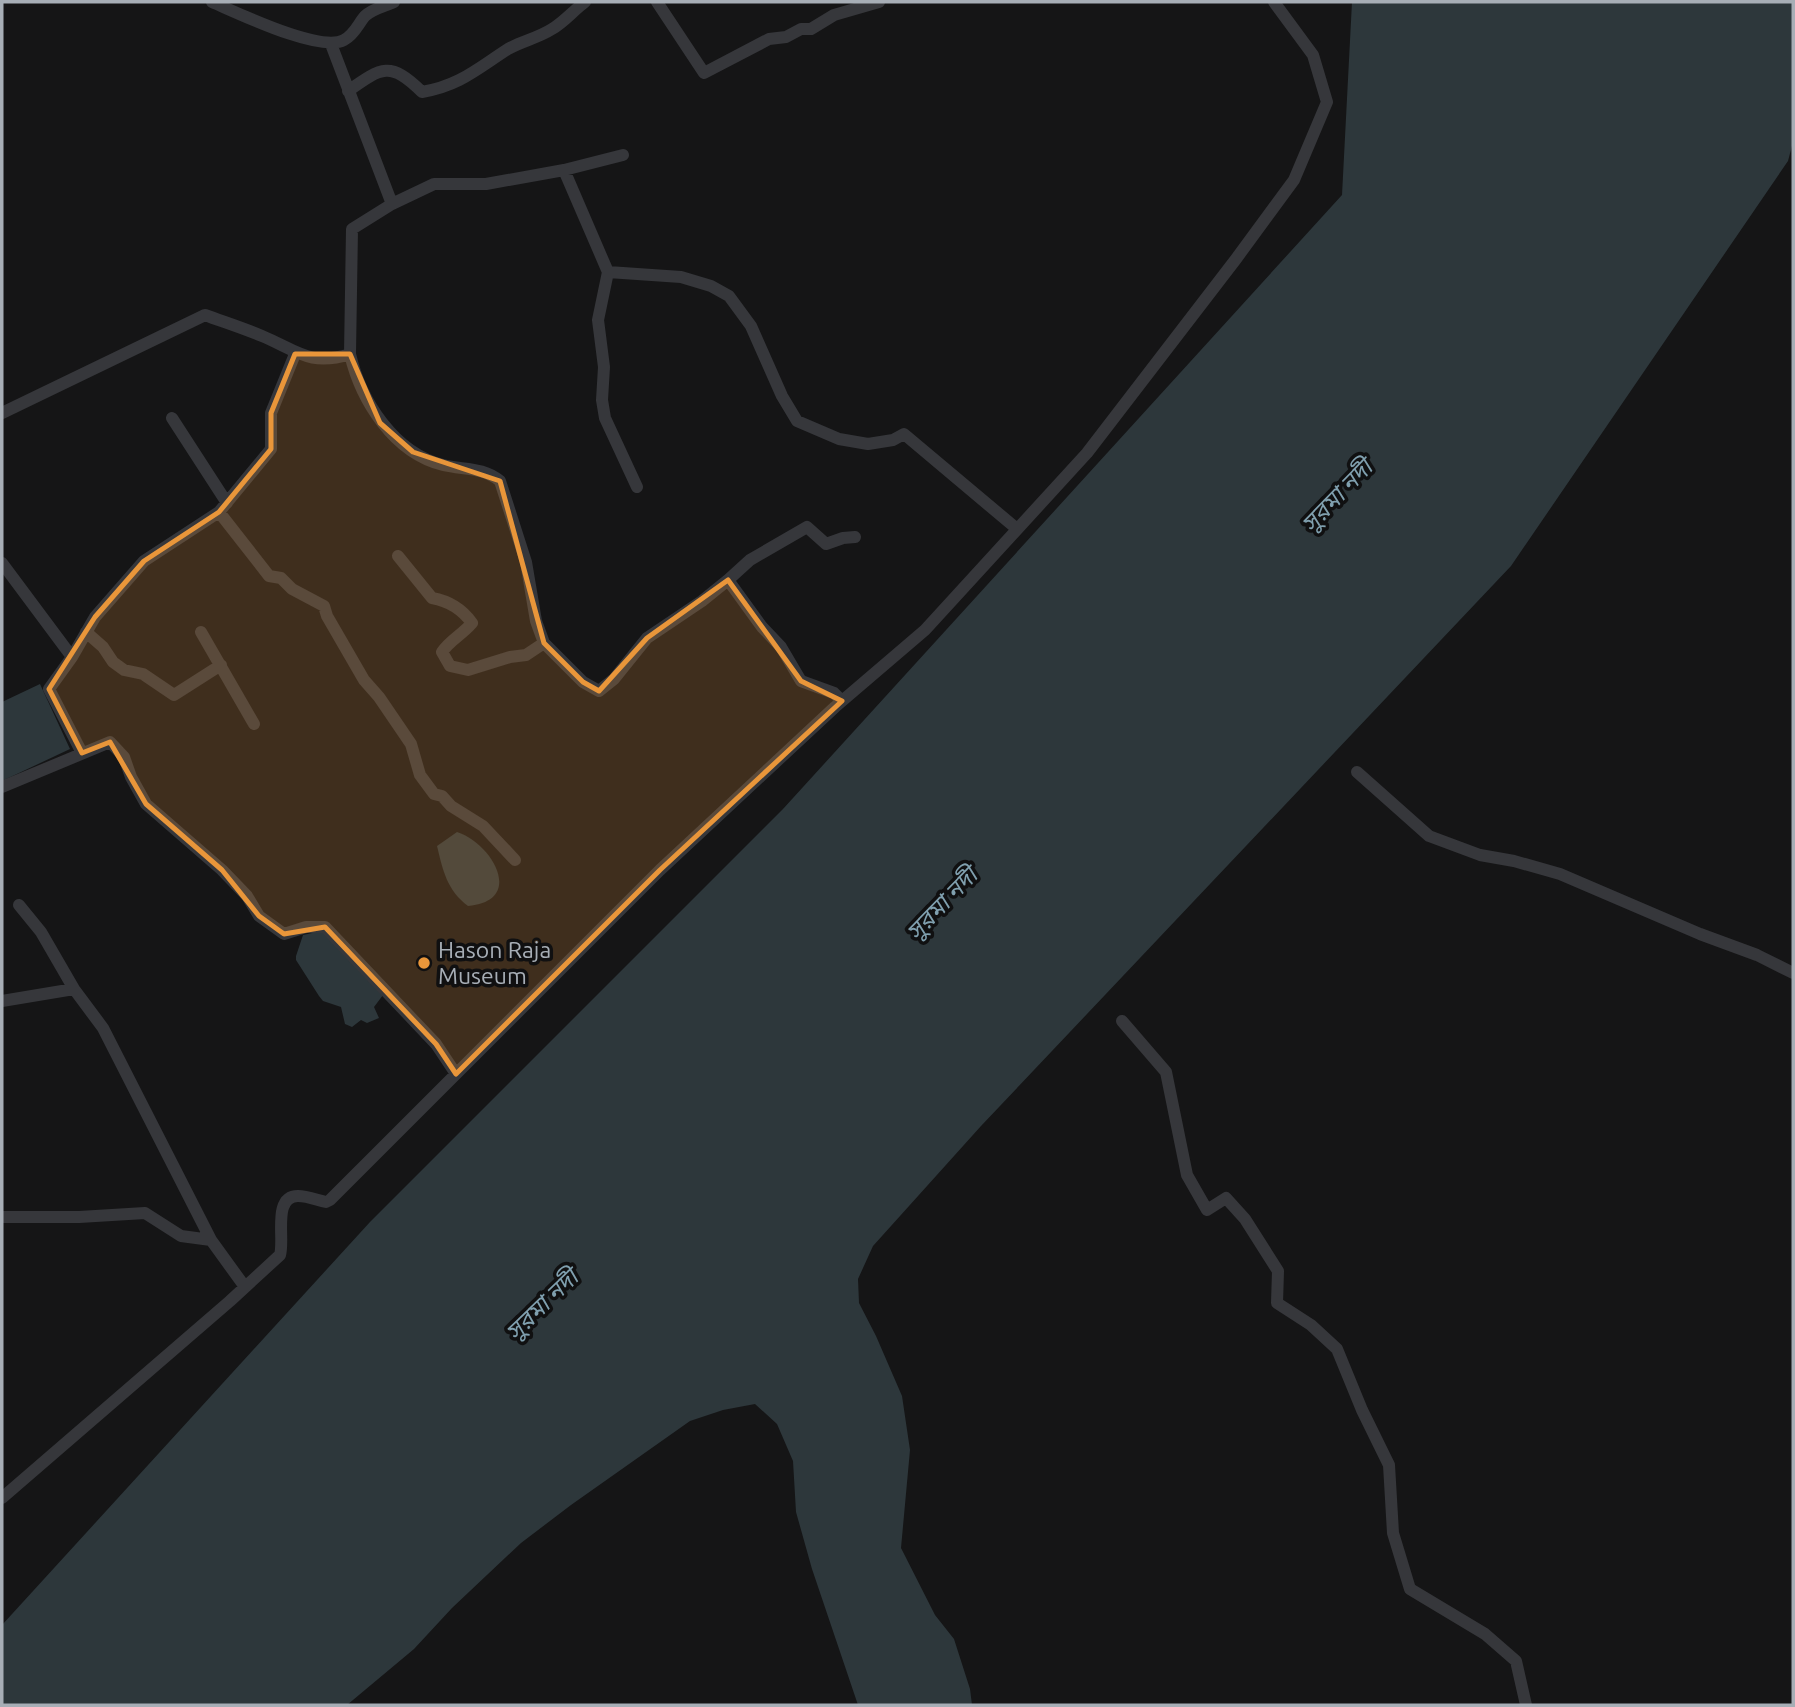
<svg xmlns="http://www.w3.org/2000/svg" width="1795" height="1707" viewBox="0 0 1795 1707" font-family="Ubuntu,'Noto Sans Bengali',sans-serif">
  <style>
    .water { fill: #2d373b }
    .lines { fill: none; stroke-linecap: round; stroke-linejoin: round }
    .minor { stroke: #36373b; stroke-width: 12 }
    .marked { fill: #e9963a; fill-opacity: 0.2; stroke: #e9963a; stroke-width: 5; stroke-linejoin: round }
    .poi-dot { fill: #e9963a; stroke: #101011; stroke-width: 2.5 }
    .labels { text-anchor: middle; stroke-width: 7; stroke-linejoin: round; paint-order: stroke }
    .poi-label { font-size: 23px; fill: #a7aeb6; stroke: #101011; text-anchor: start }
    .water-label { font-size: 24px; font-style: italic; fill: #80a0af; stroke: #101011 }
  </style>
  <rect width="100%" height="100%" fill="#151516"/>
  <path class="water" d="M1352 2H1793V142L1788 161 1511 566 981 1126 873 1246 858 1279 859 1303 876 1336 902 1396 910 1450 901 1548 935 1615 954 1639 970 1689 972 1705H858L812 1569 796 1512 793 1461 777 1424 755 1404 723 1410 690 1421 571 1505 521 1543 452 1608 414 1649 347 1705H2V1625L370 1222 783 809 1342 195Z
    M40 684 70 749 2 781V702Z
    M457 832C492 843 526 901 468 906 447 890 443 871 437 846Z
    M326 930 383 995 374 1007 379 1018 367 1023 361 1020 352 1027 345 1024 341 1007 323 1001 319 996 296 960V956L303 935Z"/>
  <g class="lines">
    <path class="minor" d="M212 2C238 13 320 53 344 40 355 34 358 24 365 16 372 9 385 6 394 2
      M657 2 704 73 769 39 786 37 801 29H811L834 15 879 2
      M331 44 392 204
      M348 91C382 67 390 61 422 92 459 86 477 69 508 49 522 41 538 38 552 29 563 23 574 10 585 2
      M623 155 564 170 486 184H434L392 204 352 229 350 354C361 401 394 453 443 465 464 470 483 467 500 481L526 562 536 621 544 643 583 682 599 691 614 679 647 638 702 601 728 580
      M564 170 608 272 598 320 604 367 602 400 605 418 637 487
      M608 272 681 277 711 286 729 296 751 326 782 396 797 421 839 439 868 444 893 440 904 434 1017 529
      M2 413 205 315C224 322 243 328 262 336 296 350 309 367 350 354
      M172 418 227 503
      M219 512 269 576 281 578 292 589 324 606 327 616 364 680 379 697 411 744 420 775 434 794 442 796 451 806 483 826 515 860
      M398 556 432 598C449 601 462 609 472 623 463 634 450 640 442 652L450 666 468 670 510 657 526 655 544 643
      M2 563 72 657
      M86 632 103 647 113 662 124 670 143 674 174 695 221 665
      M201 632 254 724
      M842 701 834 693 801 681 781 647 762 627 728 580 750 560 807 527 826 544 843 538 855 537
      M82 753 49 689 72 657 95 617 144 561 219 512 271 449V413L295 354
      M1357 772 1429 836 1480 855 1514 861 1560 874 1700 934 1757 955 1793 973
      M2 787 110 742 124 757 131 777 146 804 222 870 247 896 259 916 284 934 306 927H325L436 1044 456 1074
      M19 905 41 932 74 989 103 1028 211 1240
      M2 1001 74 989
      M1122 1021 1166 1072 1187 1175 1207 1210 1226 1198 1245 1219 1278 1271 1277 1303 1311 1325 1337 1349 1362 1410 1389 1465 1393 1533 1410 1589 1485 1634 1516 1661 1526 1705
      M2 1217H79L145 1213 181 1236 211 1240 245 1287
      M2 1498 230 1301 280 1255C285 1239 272 1196 298 1196 307 1196 317 1200 326 1202L330 1200 660 870 835 707 925 630 1087 453 1236 259 1294 180 1327 102 1313 55 1274 2"/>
  </g>
  <path class="marked" d="M295 354H350L380 423 413 452 500 481 544 643 583 682 599 691 647 638 728 580 801 681 842 701 660 870 456 1074 436 1044 325 927 284 934 259 916 222 870 146 804 110 742 82 753 49 689 95 617 144 561 219 512 271 449V413Z"/>
  <circle class="poi-dot" cx="424" cy="963" r="7"/>
  <g class="labels">
    <g class="poi-label">
      <text x="438" y="958">Hason Raja<tspan x="438" dy="26">Museum</tspan></text>
    </g>
    <g class="water-label">
      <text transform="translate(1337 496) rotate(-46)" y="8">সুরমা নদী</text>
      <text transform="translate(942 904) rotate(-46)" y="8">সুরমা নদী</text>
      <text transform="translate(542 1305) rotate(-44)" y="8">সুরমা নদী</text>
    </g>
  </g>
  <rect width="1795" height="1707" fill="none" stroke="#a7aeb6" stroke-width="7"/>
</svg>
